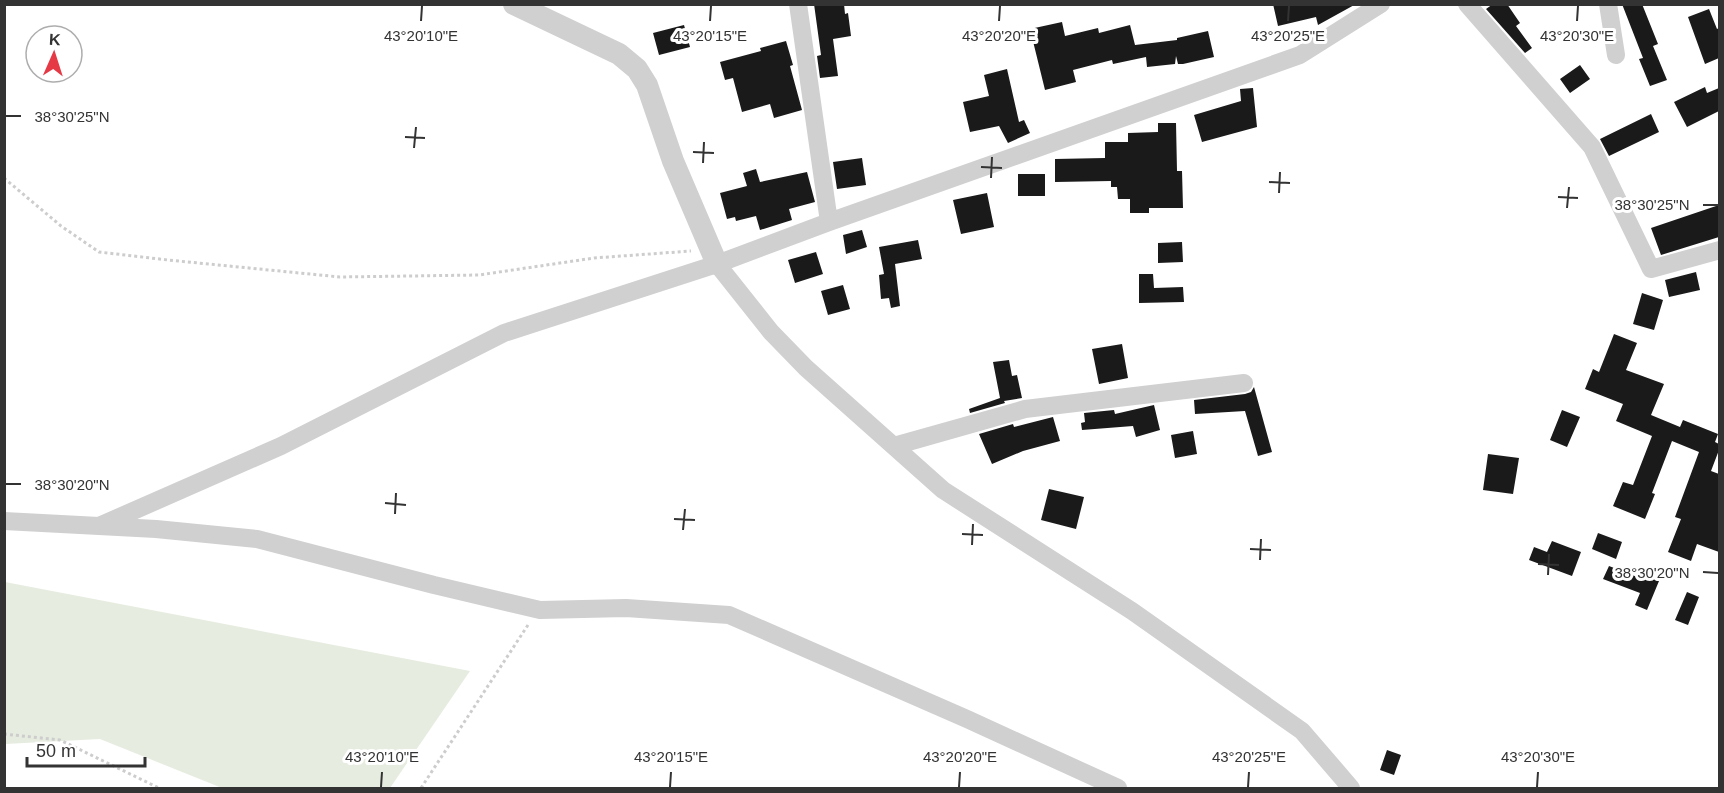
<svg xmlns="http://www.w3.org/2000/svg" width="1724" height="793" viewBox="0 0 1724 793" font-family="Helvetica,sans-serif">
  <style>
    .green { fill: #e6ecdf }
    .building { fill: #1a1a1a }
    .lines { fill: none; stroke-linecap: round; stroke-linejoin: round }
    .path { stroke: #cdcdcd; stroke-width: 3; stroke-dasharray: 3 3; stroke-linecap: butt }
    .minor { stroke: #d0d0d0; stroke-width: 18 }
    .tertiary { stroke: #d0d0d0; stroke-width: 22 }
    .ticks { fill: none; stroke: #333; stroke-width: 2 }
    .ticks-label { font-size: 15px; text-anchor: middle; fill: #333; stroke: #fff; stroke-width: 6; stroke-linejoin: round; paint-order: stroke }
  </style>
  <rect width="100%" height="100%" fill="#fff"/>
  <path class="green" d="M5 582 470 671 390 788H222L100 739 5 744Z"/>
  <path class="building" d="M814 4H844L845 14 848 13 851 36 833 39 838 76 820 78 817 56 821 55Z
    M1273 4H1356L1318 25 1316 17 1278 26Z
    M1493 4H1507L1520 23 1516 26 1532 48 1525 53 1486 9Z
    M1622 4H1642L1658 44 1653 46 1667 80 1650 86 1639 59 1643 58Z
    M1709 9 1717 29 1719 28V58L1705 64 1688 17Z
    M1062 22 1065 36 1098 28 1099 33 1130 25 1135 45 1177 40V38L1208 31 1214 57 1183 64H1178L1176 56 1175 64 1147 67 1146 57 1113 64 1112 60 1073 70 1076 82 1045 90 1030 29Z
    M684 25 690 47 659 55 653 33Z
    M786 41 793 65 790 66 802 110 774 118 770 104 742 112 733 78 725 80 720 62 761 51 760 48Z
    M1580 65 1590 79 1570 93 1560 79Z
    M1007 69 1019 122 1024 120 1030 133 1008 143 999 126 970 132 963 102 989 96 984 75Z
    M1705 87 1707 93 1719 88V111L1687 127 1674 102Z
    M1253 88 1257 127 1202 142 1194 115 1241 101 1240 89Z
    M1651 114 1659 132 1609 156 1600 139Z
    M1158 123H1176L1177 171H1182L1183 208H1149V213H1130V199H1118L1117 187H1111V181L1055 182V159L1105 158V142H1128V133L1158 132Z
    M862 158 866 185 837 189 833 162Z
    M756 169 760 182 807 172 815 202 789 209 792 220 760 230 756 216 736 221 735 217 727 219 720 193 747 186 743 173Z
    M1018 174H1045V196H1018Z
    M987 193 994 227 961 234 953 200Z
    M1719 205V237L1661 255 1651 228Z
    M862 230 867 247 846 254 843 235Z
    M918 240 922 259 895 264 900 306 891 308 889 298 881 299 879 275 884 274 879 247Z
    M1182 242 1183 262 1158 263V243Z
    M816 252 823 274 795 283 788 260Z
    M1696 272 1700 290 1669 297 1665 280Z
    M1139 274H1153L1154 288 1183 287 1184 302 1139 303Z
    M843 285 850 309 828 315 821 291Z
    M1642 293 1663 300 1654 330 1633 324Z
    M1614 334 1637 343 1626 370 1664 384 1651 415 1680 427 1683 420 1718 434 1715 442 1719 444V450L1711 471 1719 474V552L1697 544 1691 561 1668 552 1681 519 1675 517 1699 452 1672 441 1652 493 1655 494 1645 519 1613 506 1623 482 1633 485 1652 436 1616 421 1623 404 1585 389 1593 369 1599 372Z
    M1122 344 1128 378 1099 384 1092 349Z
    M1009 360 1012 376 1017 375 1022 398 1004 401 1005 403 970 413 969 409 1000 398 993 362Z
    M1254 387 1272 452 1258 456 1245 411 1195 414 1194 400 1245 394 1251 392Z
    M1154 405 1160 430 1136 437 1133 426 1082 430 1081 423 1085 422 1084 413 1114 410 1115 414Z
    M1562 410 1580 417 1567 447 1550 440Z
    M1053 417 1060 441 1023 451 992 464 979 434 1013 424 1014 427Z
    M1193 431 1197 454 1175 458 1171 435Z
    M1488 454 1519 458 1513 494 1483 490Z
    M1049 489 1084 497 1076 529 1041 520Z
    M1598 533 1622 542 1616 559 1592 549Z
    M1552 541 1581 552 1572 576 1529 560 1534 547 1547 552Z
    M1609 566 1645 580 1646 577 1659 581 1647 610 1635 605 1640 593 1603 579Z
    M1687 592 1699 597 1688 625 1675 620Z
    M1387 750 1401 755 1394 775 1380 770Z"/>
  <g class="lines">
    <path class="path" d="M4 178 61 226 99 252 168 260 340 277 479 275 594 258 691 251
      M4 734 60 740 159 788
      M421 788 528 625"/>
    <path class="minor" d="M798 4 829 222
      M1467 4 1592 147 1651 269 1720 250
      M1608 4 1616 55
      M717 264 771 332 806 368 943 490 1132 611 1302 731 1351 788
      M894 446 1025 409 1244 383
      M4 521 156 529 257 539 434 585 540 610 626 608 729 615 967 719 1118 788
      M99 526 281 446 504 333 717 264 829 222 1300 55 1381 4"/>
    <path class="tertiary" d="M514 4 619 54 637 69 647 85 673 161 717 264"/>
  </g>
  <path class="ticks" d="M421 21 422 6M710 21 711 6M999 21 1000 6M1288 21 1289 6M1577 21 1578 6M6 116H21M405 137 425 138M414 148 416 127M693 152 714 153M703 163 704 142M981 167 1002 168M991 178 992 157M1269 182 1290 183M1279 193 1280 172M1558 197 1578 198M1703 205H1718M1567 208 1569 187M6 484H21M385 503 406 505M395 514 396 493M674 519 695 520M683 530 685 509M962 534 983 535M972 545 973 524M1250 549 1271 550M1260 560 1261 539M1538 564 1559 565M1703 572 1718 573M1548 575 1549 554M381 787 382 772M670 787 671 772M959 787 960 772M1248 787 1249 772M1537 787 1538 772"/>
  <g class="ticks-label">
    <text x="421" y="41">43°20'10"E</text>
    <text x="710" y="41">43°20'15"E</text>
    <text x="999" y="41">43°20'20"E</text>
    <text x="1288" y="41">43°20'25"E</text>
    <text x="1577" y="41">43°20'30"E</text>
    <text x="72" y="122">38°30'25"N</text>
    <text x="1652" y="210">38°30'25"N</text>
    <text x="72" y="490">38°30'20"N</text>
    <text x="1652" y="578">38°30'20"N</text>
    <text x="382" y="762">43°20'10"E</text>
    <text x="671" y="762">43°20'15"E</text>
    <text x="960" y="762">43°20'20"E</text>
    <text x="1249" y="762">43°20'25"E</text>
    <text x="1538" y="762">43°20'30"E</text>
  </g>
  <rect width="1724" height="793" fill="none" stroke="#333333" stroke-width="12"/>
  <g transform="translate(54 54) rotate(3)"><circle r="28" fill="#ffffff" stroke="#adadad" stroke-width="1.5"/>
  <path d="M0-4.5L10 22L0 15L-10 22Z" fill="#e63946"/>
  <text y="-9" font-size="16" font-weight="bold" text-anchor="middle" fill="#333333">K</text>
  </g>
  <path d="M27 757v9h118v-9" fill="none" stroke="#333333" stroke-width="3"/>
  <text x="36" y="757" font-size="18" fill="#333333" stroke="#ffffff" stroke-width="4.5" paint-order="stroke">50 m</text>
</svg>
